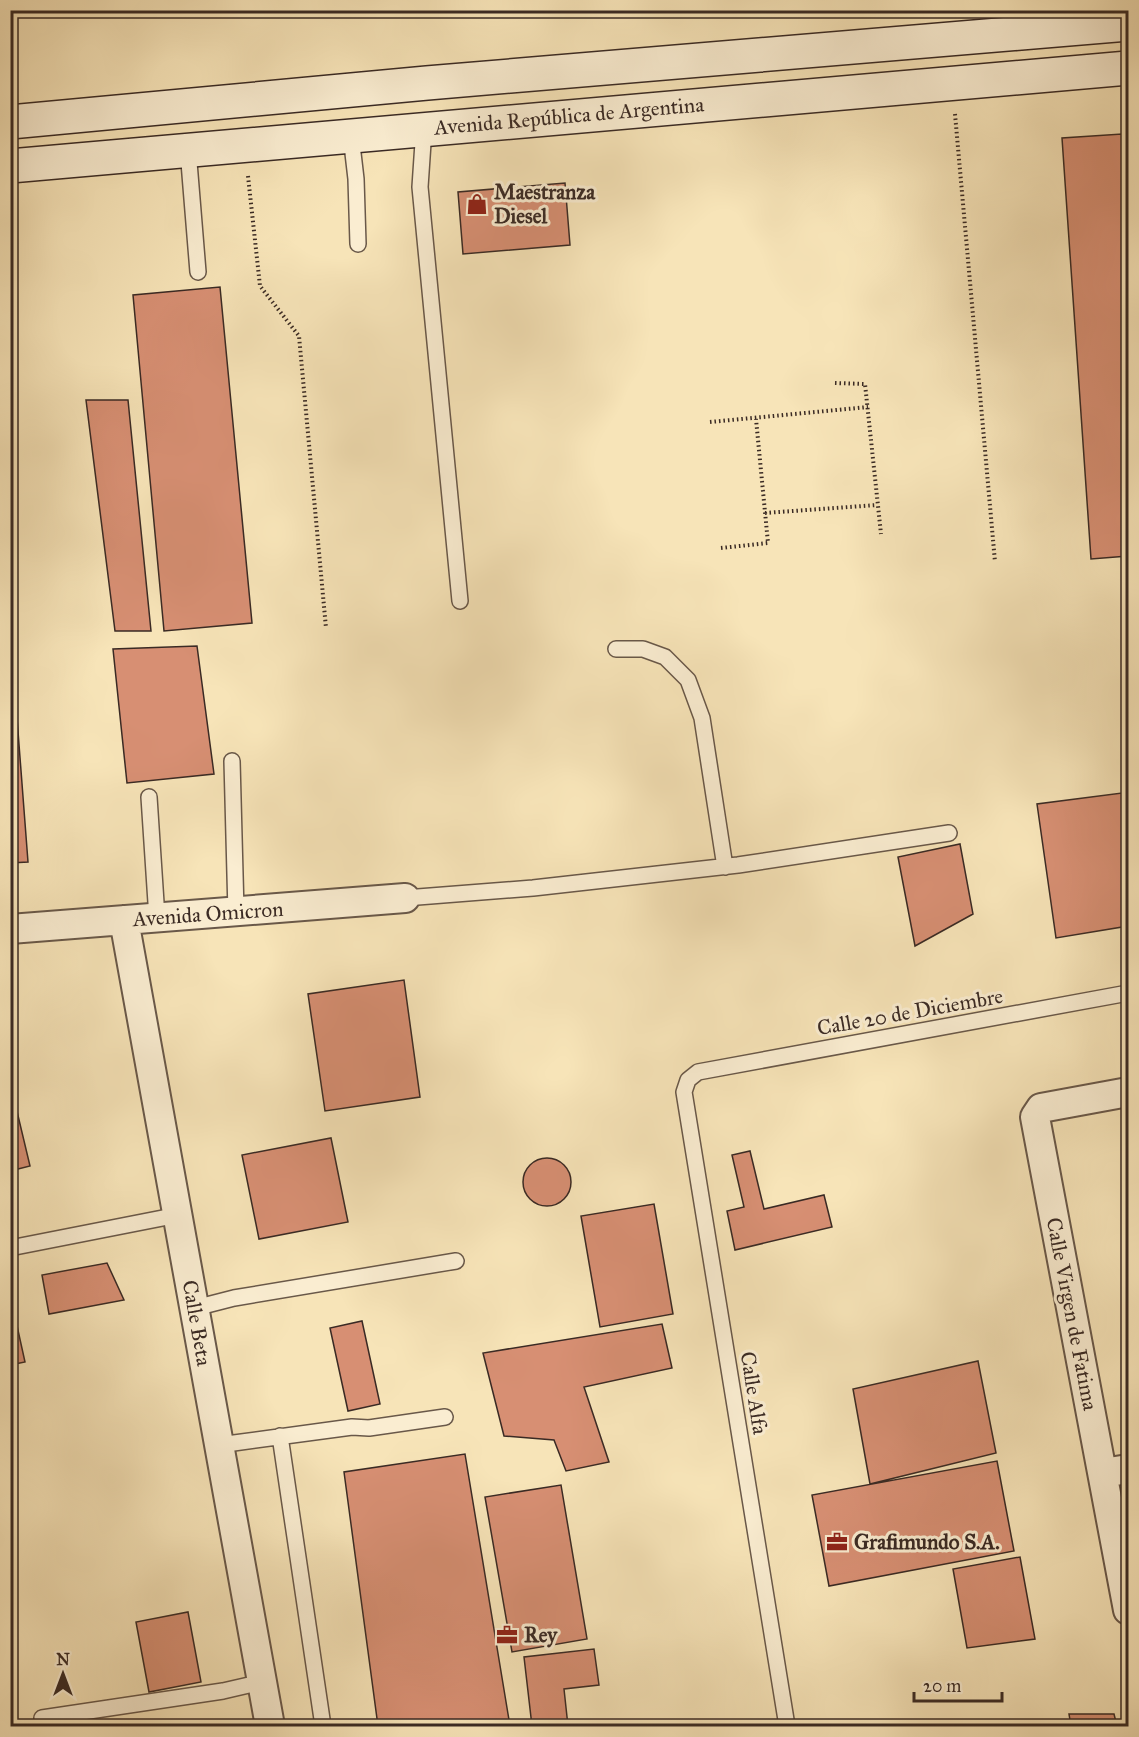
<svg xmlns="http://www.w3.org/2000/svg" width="1139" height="1737" viewBox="0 0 1139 1737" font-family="'IM FELL Great Primer',serif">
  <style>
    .building { fill: #d78f73; stroke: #3a2a24; stroke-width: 1.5 }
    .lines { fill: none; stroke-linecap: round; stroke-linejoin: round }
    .service-casing { stroke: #695849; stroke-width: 18 }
    .minor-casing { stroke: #695849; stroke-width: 32 }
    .secondary-casing { stroke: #3a2a24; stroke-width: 36 }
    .path { stroke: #3a2a24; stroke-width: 4; stroke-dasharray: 1.5 3; stroke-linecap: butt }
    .service { stroke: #faedd1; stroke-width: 15 }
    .minor { stroke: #faedd1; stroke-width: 28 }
    .secondary { stroke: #faedd1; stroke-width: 33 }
    .labels { text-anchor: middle; stroke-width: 6; stroke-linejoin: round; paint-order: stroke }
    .street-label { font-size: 21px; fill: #3a2a24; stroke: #faedd1 }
    .poi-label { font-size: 21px; font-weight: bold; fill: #3a2a24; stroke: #faedd1; text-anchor: start }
  </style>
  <rect width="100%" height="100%" fill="#f7e4b8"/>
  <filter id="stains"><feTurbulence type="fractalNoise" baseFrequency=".00333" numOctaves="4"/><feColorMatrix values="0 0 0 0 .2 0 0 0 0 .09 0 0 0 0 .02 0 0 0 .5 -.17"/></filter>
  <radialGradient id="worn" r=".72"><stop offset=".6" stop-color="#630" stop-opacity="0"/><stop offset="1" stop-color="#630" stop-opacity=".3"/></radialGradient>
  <path class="building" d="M1122 134 1128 229V556L1091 559 1062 138Z
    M565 183 570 245 463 254 458 192Z
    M220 287 252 623 164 631 133 295Z
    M86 400H128L151 631H115Z
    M197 646 214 774 127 783 113 649Z
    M10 666H13L28 862 10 863Z
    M1122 793 1128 811V926L1056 938 1037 804Z
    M960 844 973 914 915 946 898 857Z
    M404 980 420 1097 325 1111 308 994Z
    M10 1082 30 1166 10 1171Z
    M331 1138 348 1222 259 1239 242 1155Z
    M750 1151 764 1209 824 1195 832 1227 735 1250 727 1211 744 1207 732 1155Z
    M523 1182a24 24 0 1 1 48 0a24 24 0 1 1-48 0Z
    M654 1204 673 1314 600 1327 581 1216Z
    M107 1263 124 1300 49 1314 42 1275Z
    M10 1294 25 1362 10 1365Z
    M362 1321 380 1404 348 1411 330 1328Z
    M662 1324 672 1368 584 1387 609 1462 566 1471 554 1440 504 1436 483 1353Z
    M978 1361 996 1453 870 1484 853 1389Z
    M465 1454 510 1726H378L344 1472Z
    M997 1461 1014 1551 829 1586 812 1495Z
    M561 1485 587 1639 512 1652 485 1497Z
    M1020 1557 1035 1639 967 1648 953 1569Z
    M188 1612 201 1682 149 1692 136 1622Z
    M594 1649 599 1685 564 1689 568 1726H532L524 1657Z
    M1069 1714H1114L1117 1726H1071Z"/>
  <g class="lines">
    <defs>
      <path id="service" d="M424 128 420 187 460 601
        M351 136 356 179 358 244
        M188 150 198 272
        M616 649H643L665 657 688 680 702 718 725 867
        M232 761 236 912
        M149 797 157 918
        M405 898 533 888 738 865 949 833
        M10 1248 178 1215
        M195 1308 234 1298 456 1261
        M280 1436 323 1726
        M219 1445 352 1427 369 1428 445 1417
        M42 1718 223 1691 262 1682
        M787 1726 684 1092 688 1080 698 1072 1128 993"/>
      <path id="minor" d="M124 920 270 1726
        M10 929 405 898
        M1128 1092 1041 1108 1035 1117 1128 1610
        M1103 1473 1128 1469"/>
      <path id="secondary" d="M10 122 427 83 1128 24
        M10 166 1128 68"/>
    </defs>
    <use href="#service" class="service-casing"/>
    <use href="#minor" class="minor-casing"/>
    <use href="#secondary" class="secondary-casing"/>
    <path class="path" d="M955 114 995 562
      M248 176 260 286 299 336 326 628
      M835 383 865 384 881 534
      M710 422 868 407
      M765 513 877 505
      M721 548 768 543 756 419"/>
    <use href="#service" class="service"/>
    <use href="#minor" class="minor"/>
    <use href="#secondary" class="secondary"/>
  </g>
  <defs>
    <symbol id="shop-bare" viewBox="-9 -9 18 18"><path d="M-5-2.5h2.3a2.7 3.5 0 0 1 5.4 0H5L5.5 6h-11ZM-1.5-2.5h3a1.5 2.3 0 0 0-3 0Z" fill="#8f2418" stroke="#faedd1" stroke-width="2.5" paint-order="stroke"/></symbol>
    <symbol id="office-bare" viewBox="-9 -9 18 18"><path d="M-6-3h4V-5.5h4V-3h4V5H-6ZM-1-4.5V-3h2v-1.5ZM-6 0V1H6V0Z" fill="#8f2418" stroke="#faedd1" stroke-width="2.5" paint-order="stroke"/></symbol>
  </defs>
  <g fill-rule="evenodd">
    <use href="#shop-bare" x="462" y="189" width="30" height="30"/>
    <use href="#office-bare" x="822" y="1527" width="30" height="30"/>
    <use href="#office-bare" x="492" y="1620" width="30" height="30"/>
  </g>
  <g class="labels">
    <g class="street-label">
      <text transform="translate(569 116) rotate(-5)" y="7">Avenida República de Argentina</text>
      <text transform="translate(208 914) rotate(-4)" y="7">Avenida Omicron</text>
      <text transform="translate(910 1012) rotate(-10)" y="7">Calle 20 de Diciembre</text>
      <text transform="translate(1072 1314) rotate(79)" y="7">Calle Virgen de Fatima</text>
      <text transform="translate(197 1323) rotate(80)" y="7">Calle Beta</text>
      <text transform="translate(754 1393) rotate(81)" y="7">Calle Alfa</text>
    </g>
    <g class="poi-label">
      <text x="494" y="199">Maestranza<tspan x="494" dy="24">Diesel</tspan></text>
      <text x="854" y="1549">Grafimundo S.A.</text>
      <text x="524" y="1642">Rey</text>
    </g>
  </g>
  <rect width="1139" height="1737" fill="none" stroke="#f7e4b8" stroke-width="36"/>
  <rect x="12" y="12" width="1115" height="1713" fill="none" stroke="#3a2a24" stroke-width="3"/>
  <rect x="18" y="18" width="1103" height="1701" fill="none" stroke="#3a2a24" stroke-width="1.5"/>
  <g transform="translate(63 1674)" stroke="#faedd1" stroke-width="4.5" paint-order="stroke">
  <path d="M0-4.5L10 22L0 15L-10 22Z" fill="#3a2a24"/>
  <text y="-9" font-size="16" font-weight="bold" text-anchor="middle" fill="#3a2a24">N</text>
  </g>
  <path d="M914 1692v9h88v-9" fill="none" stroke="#3a2a24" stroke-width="3"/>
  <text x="923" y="1692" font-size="18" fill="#3a2a24" stroke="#faedd1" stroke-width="4.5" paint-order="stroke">20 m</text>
  <rect width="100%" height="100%" filter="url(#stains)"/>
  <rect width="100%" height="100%" fill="url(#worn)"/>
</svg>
